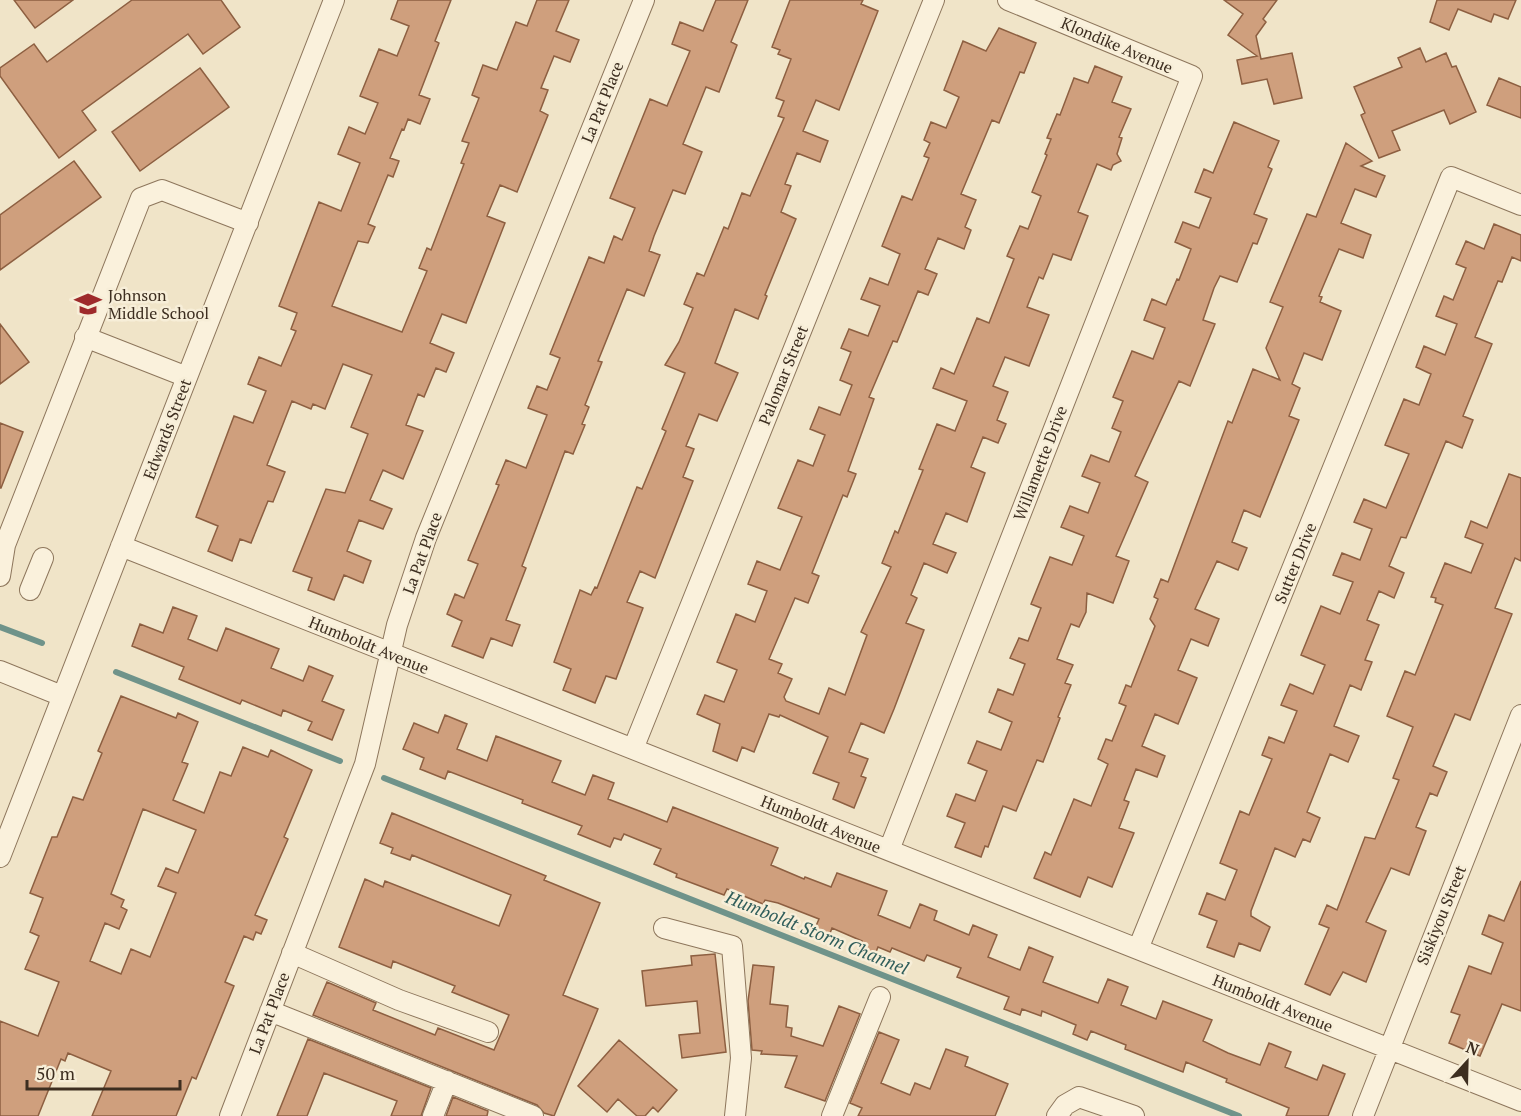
<svg xmlns="http://www.w3.org/2000/svg" width="1521" height="1116" viewBox="0 0 1521 1116" font-family="'PT Serif',serif">
  <style>
    .lines { fill: none; stroke-linecap: round; stroke-linejoin: round }
    .stream { stroke: #6f938a; stroke-width: 6 }
    .building { fill: #cf9f7d; stroke: #8d5f41; stroke-width: 1.5; fill-rule: evenodd }
    .minor-casing { stroke: #8d765c; stroke-width: 22 }
    .minor { stroke: #faf1dc; stroke-width: 20 }
    .labels { text-anchor: middle; stroke-width: 5; stroke-linejoin: round; paint-order: stroke }
    .street-label { font-size: 16px; fill: #3d2e20; stroke: #f7eed8 }
    .poi-label { font-size: 16px; fill: #3d2e20; stroke: #f7eed8; text-anchor: start }
    .water-label { font-size: 18px; font-style: italic; fill: #2f5d5a; stroke: #f7eed8 }
  </style>
  <rect width="100%" height="100%" fill="#f0e4c8"/>
  <g class="lines">
    <path class="stream" d="M0 627 42 643
      M116 672 340 761
      M384 778 1239 1116"/>
  </g>
  <path class="building" d="M14 0H73L35 28Z
    M132 0H221L240 27 203 54 188 34 82 111 96 130 59 158 0 76V68L34 44 47 62Z
    M398 0H451L435 41 439 43 419 95 430 99 420 124 408 119 404 130 402 129 390 158 399 161 393 177 388 175 368 224 375 227 368 243 358 241 332 306 402 332 427 271 419 268 427 248 431 250 464 164 461 163 469 143 462 141 479 98 472 95 483 65 497 70 516 22 527 26 537 0H569L556 31 579 40 570 62 554 56 541 88 548 90 540 111 548 115 517 192 500 185 487 216 505 223 466 323 442 314 430 343 454 353 446 372 436 368 424 397 418 394 406 425 423 431 403 479 383 470 370 500 392 509 383 529 359 520 347 551 371 561 363 583 344 575 334 600 308 590 312 578 293 571 326 489 345 493 368 434 351 427 372 375 343 364 325 409 313 404 311 409 292 401 267 465 285 472 273 502 268 501 251 543 240 539 232 561 208 551 218 526 196 517 234 416 253 423 266 391 248 384 259 357 281 366 296 331 291 329 297 313 279 306 319 202 341 211 360 163 338 154 349 127 365 134 378 103 360 96 379 49 397 56 409 26 391 19Z
    M716 0H748L731 42 737 45 719 92 706 87 683 144 702 152 685 194 673 190 654 236 649 251 660 255 644 296 627 289 598 361 602 362 585 405 589 407 582 424 585 425 573 454 565 451 522 566 526 568 506 620 520 625 512 646 491 638 483 658 452 646 462 621 447 614 455 594 464 598 478 564 468 560 499 485 496 484 506 460 526 468 547 415 528 408 537 386 547 390 560 358 550 354 589 257 604 263 614 236 622 240 635 208 610 198 650 99 667 106 690 51 672 44 680 22 703 31Z
    M790 0H863L861 4 878 11 839 110 816 100 803 131 828 141 820 162 797 153 785 184 791 186 781 212 796 219 765 295 767 296 758 319 735 309 715 363 738 373 717 421 699 414 686 446 694 449 683 477 693 481 655 578 640 571 627 602 643 608 616 679 606 676 595 703 563 690 571 669 554 662 580 590 591 595 595 587 597 588 637 487 642 489 666 431 662 429 685 373 665 365 679 342 693 308 684 304 697 273 704 276 724 227 728 229 742 193 750 196 784 118 778 116 784 101 776 98 791 59 778 54 780 50 772 47Z
    M1224 0H1277L1263 19 1266 22 1256 36 1261 59 1292 53 1302 98 1274 104 1267 79 1242 84 1237 60 1257 56 1228 35 1243 14Z
    M1437 0H1516L1508 19 1494 14 1491 22 1458 9 1449 30 1430 22Z
    M999 28 1036 43 1024 73 1020 72 999 123 992 120 961 194 976 200 965 227 971 230 964 249 938 238 925 269 937 274 928 295 918 291 897 342 893 341 869 397 874 399 848 471 856 474 847 497 843 495 812 573 819 576 808 603 795 598 769 659 782 664 778 673 792 679 784 697 786 701 819 714 829 688 845 695 867 635 861 632 891 567 882 563 895 531 898 533 923 470 919 469 937 424 955 431 967 401 933 388 941 368 954 374 977 318 989 323 1014 259 1007 256 1020 226 1028 229 1041 196 1032 192 1047 155 1045 154 1051 139 1047 138 1057 114 1060 115 1074 78 1088 83 1095 66 1122 77 1112 102 1131 109 1119 137 1122 138 1117 154 1121 161 1113 165 1111 170 1097 164 1078 212 1088 216 1071 260 1053 254 1043 279 1039 277 1027 307 1049 315 1029 366 1005 357 993 386 1008 392 997 420 1006 424 998 443 983 437 971 467 985 473 967 522 946 513 933 544 956 553 947 573 924 563 911 595 917 598 906 623 924 630 894 709 884 733 861 723 849 752 868 759 861 776 866 778 854 808 833 799 839 783 813 773 828 737 780 715 779 717 769 714 754 752 742 747 737 761 713 751 720 724 697 714 705 695 724 702 737 670 717 662 736 614 755 622 767 591 748 584 757 561 780 570 802 517 778 508 798 460 813 466 825 435 810 429 819 407 840 415 852 385 840 380 851 352 841 348 849 329 868 336 880 306 861 299 870 278 888 285 900 254 882 246 902 196 912 200 929 158 924 156 930 143 924 140 931 122 946 128 959 97 944 90 963 41 986 51Z
    M1420 48 1426 62 1446 53 1452 67 1456 66 1476 112 1450 124 1444 110 1392 131 1400 150 1379 158 1361 115 1365 113 1354 87 1402 67 1398 58Z
    M200 68 229 107 140 171 112 132Z
    M1499 78 1521 87V118L1487 105Z
    M1234 122 1279 141 1268 167 1272 169 1254 214 1267 219 1257 244 1253 243 1237 282 1220 276 1214 288 1203 320 1215 324 1190 386 1179 381 1135 476 1148 482 1116 556 1129 561 1113 603 1087 593 1086 612 1079 627 1071 624 1057 659 1073 665 1065 683 1071 685 1058 717 1060 718 1043 762 1037 760 1016 811 1003 806 988 847 985 846 981 857 955 847 965 823 947 816 956 794 975 801 987 771 968 763 977 741 1001 750 1012 722 989 712 998 689 1013 695 1025 664 1010 658 1019 638 1028 641 1041 608 1031 604 1050 557 1072 565 1084 536 1061 527 1070 506 1088 513 1100 483 1082 476 1091 455 1109 462 1121 432 1112 428 1123 401 1113 397 1132 351 1153 359 1165 328 1144 320 1152 299 1166 305 1177 279 1179 280 1191 249 1175 242 1183 222 1199 228 1211 198 1195 192 1204 169 1213 173Z
    M1346 143 1372 161 1361 166 1385 176 1376 197 1355 189 1341 223 1371 235 1363 258 1339 249 1319 296 1322 297 1320 302 1341 311 1322 360 1304 353 1292 384 1300 388 1289 416 1299 420 1260 517 1244 510 1232 542 1247 548 1238 570 1217 561 1195 609 1219 619 1208 646 1191 639 1178 670 1197 678 1178 724 1155 714 1142 746 1165 756 1157 777 1136 769 1124 800 1129 802 1119 828 1134 833 1112 887 1088 877 1080 897 1034 878 1045 852 1051 855 1074 799 1091 806 1108 764 1098 759 1106 739 1112 741 1126 706 1119 703 1126 685 1131 687 1155 626 1150 619 1158 599 1154 597 1161 579 1168 582 1228 421 1232 423 1253 369 1280 380 1266 348 1283 307 1270 302 1307 214 1316 217Z
    M74 161 101 197 0 270V215Z
    M1494 224 1521 235V261L1512 257 1502 282 1498 281 1475 337 1492 344 1463 416 1473 420 1462 448 1446 441 1406 538 1401 537 1389 566 1404 573 1394 598 1379 591 1367 620 1379 625 1365 660 1372 662 1361 690 1350 685 1334 726 1359 736 1348 762 1330 754 1307 812 1320 818 1310 842 1303 839 1295 857 1275 848 1251 911V916L1270 927 1260 951 1239 943 1234 957 1207 947 1217 921 1199 914 1207 893 1225 900 1237 870 1220 863 1240 811 1249 815 1272 759 1262 755 1269 737 1284 743 1297 711 1281 705 1290 684 1313 694 1325 665 1301 655 1321 606 1340 614 1353 582 1333 575 1342 553 1360 560 1372 529 1354 522 1364 499 1386 508 1409 454 1385 445 1404 399 1419 405 1431 374 1416 367 1424 346 1445 355 1457 324 1436 316 1444 296 1453 300 1466 268 1456 264 1466 241 1484 249Z
    M0 324 29 362 0 384Z
    M0 423 23 432 1 488H0Z
    M1509 474 1521 478V561L1515 558 1495 608 1512 614 1470 720 1455 714 1433 766 1447 772 1437 796 1430 793 1416 827 1426 831 1409 875 1391 868 1366 922 1386 931 1366 982 1343 972 1330 995 1305 984 1329 928 1319 924 1327 905 1337 910 1365 837 1375 839 1399 780 1393 778 1413 727 1387 716 1405 671 1415 675 1443 605 1435 602 1436 598 1431 597 1445 563 1471 573 1483 544 1465 537 1471 521 1487 528Z
    M173 607 197 616 188 639 217 651 226 628 279 649 271 668 303 681 309 666 333 676 322 701 344 710 332 740 308 730 312 722 283 710 281 716 242 700 240 704 179 679 184 667 132 646 140 624 163 633Z
    M121 696 176 718 178 713 198 722 182 762 188 764 173 800 204 813 220 772 231 776 243 747 268 757 271 750 312 770 284 837 288 839 255 915 267 920 261 934 256 932 253 940 244 936 225 982 234 986 196 1079 192 1077 176 1116H92L111 1071 68 1053 65 1061 61 1059 38 1116H0V1021L38 1036 59 982 25 969 39 936 30 932 43 898 30 893 52 837H57L73 797 83 800 102 753 98 751ZM143 809 196 830 178 873 166 868 158 886 176 893 150 957 131 949 121 974 90 961 105 923 119 929 127 910 121 907 124 900 111 894Z
    M445 715 467 724 457 749 487 761 496 736 561 761 552 782 585 795 593 775 614 783 608 799 642 812 667 822 673 807 778 848 771 865 804 879 805 877 831 887 837 873 887 891 878 915 910 928 920 904 937 911 934 920 969 935 973 925 997 935 988 957 1020 970 1029 947 1053 957 1043 982 1098 1003 1108 979 1128 987 1121 1005 1156 1019 1163 1001 1212 1020 1203 1041 1228 1053 1260 1065 1269 1043 1291 1052 1285 1067 1317 1080 1323 1065 1345 1074 1328 1116H1286L1289 1108 1226 1082 1227 1079 1186 1062 1183 1072 1125 1049 1126 1045 1091 1031 1087 1040 1073 1034 1076 1025 1042 1011 1041 1016 1022 1009 1020 1015 1004 1009 1009 997 957 977 961 968 927 955 924 961 892 948 890 952 878 947 874 957 858 951 862 941 832 928 827 941 812 935 819 919 778 903 765 900 763 904 727 889 724 895 676 877 677 874 654 864 661 849 624 834 621 840 614 838 610 847 578 834 582 826 522 803 523 800 448 771 445 779 420 769 424 758 403 749 414 723 438 733Z
    M392 813 546 876 544 880 600 903 563 995 598 1009 554 1116 544 1113 537 1105 313 1015 327 982 376 1003 373 1010 435 1035 438 1028 494 1050 509 1015 452 992 455 986 393 961 391 968 339 947 365 879 383 887 385 881 499 926 511 895 412 855 410 860 391 853 393 848 380 843Z
    M1521 881V1011L1502 1004 1480 1056 1449 1043 1460 1015 1451 1012 1469 966 1491 974 1503 943 1482 934 1489 915 1504 921Z
    M715 954 726 1052 682 1058 679 1035 700 1033 697 1001 646 1006 642 971 692 965 691 956Z
    M753 965 774 967 770 1004 788 1006 786 1027 792 1028 791 1036 823 1046 839 1006 860 1014 825 1101 785 1087 797 1056 761 1054 762 1051 752 1050 748 1001Z
    M879 1032 899 1040 881 1083 910 1095 915 1083 930 1089 946 1049 968 1057 965 1066 1008 1084 995 1116H858L862 1108 850 1103Z
    M308 1039 431 1088 421 1116H391L397 1101 324 1073 307 1116H277Z
    M619 1040 677 1090 658 1112 653 1107 645 1116H637L618 1099 607 1112 578 1086Z
    M453 1097 488 1111 487 1116H446Z"/>
  <g class="lines">
    <defs>
      <path id="minor" d="M85 337 187 377
        M121 546 1521 1101
        M0 576 5 545 141 198 162 190 248 223
        M30 590 43 558
        M0 671 62 696
        M633 749 934 0
        M889 850 1192 76 1008 0
        M0 857 334 0
        M664 928 732 946 741 1058 735 1116
        M1138 949 1451 177 1521 205
        M292 953 399 1000 488 1032
        M270 1011 533 1116
        M230 1116 365 764 397 625 426 538 644 0
        M433 1116 447 1081
        M832 1116 880 997
        M1057 1116 1065 1105 1079 1097 1134 1116
        M1363 1116 1521 715"/>
    </defs>
    <use href="#minor" class="minor-casing"/>
    <use href="#minor" class="minor"/>
  </g>
  <defs>
    <symbol id="school-bare" viewBox="-9 -9 18 18"><path d="M0-5L7-2L0 1L-7-2ZM-4 1L0 2.5L4 1V4Q0 6-4 4Z" fill="#9e2a2b" stroke="#f7eed8" stroke-width="2.5" paint-order="stroke"/></symbol>
  </defs>
  <g fill-rule="evenodd">
    <use href="#school-bare" x="69" y="285" width="38" height="38"/>
  </g>
  <g class="labels">
    <g class="street-label">
      <text transform="translate(1117 45) rotate(23)" y="6">Klondike Avenue</text>
      <text transform="translate(602 102) rotate(-68)" y="6">La Pat Place</text>
      <text transform="translate(783 375) rotate(-68)" y="6">Palomar Street</text>
      <text transform="translate(167 429) rotate(-69)" y="6">Edwards Street</text>
      <text transform="translate(1040 463) rotate(-69)" y="6">Willamette Drive</text>
      <text transform="translate(422 553) rotate(-70)" y="6">La Pat Place</text>
      <text transform="translate(1295 563) rotate(-68)" y="6">Sutter Drive</text>
      <text transform="translate(369 645) rotate(22)" y="6">Humboldt Avenue</text>
      <text transform="translate(821 824) rotate(22)" y="6">Humboldt Avenue</text>
      <text transform="translate(1441 915) rotate(-68)" y="6">Siskiyou Street</text>
      <text transform="translate(1273 1003) rotate(22)" y="6">Humboldt Avenue</text>
      <text transform="translate(269 1013) rotate(-69)" y="6">La Pat Place</text>
    </g>
    <g class="poi-label">
      <text x="108" y="301">Johnson<tspan x="108" dy="18">Middle School</tspan></text>
    </g>
    <g class="water-label">
      <text transform="translate(817 933) rotate(22)" y="6">Humboldt Storm Channel</text>
    </g>
  </g>
  <g transform="translate(1467 1062) rotate(22)" stroke="#f7eed8" stroke-width="4.5" paint-order="stroke">
  <path d="M0-4.5L10 22L0 15L-10 22Z" fill="#3d2e20"/>
  <text y="-9" font-size="16" font-weight="bold" text-anchor="middle" fill="#3d2e20">N</text>
  </g>
  <path d="M27 1080v9h153v-9" fill="none" stroke="#3d2e20" stroke-width="3"/>
  <text x="36" y="1080" font-size="18" fill="#3d2e20" stroke="#f7eed8" stroke-width="4.5" paint-order="stroke">50 m</text>
</svg>
